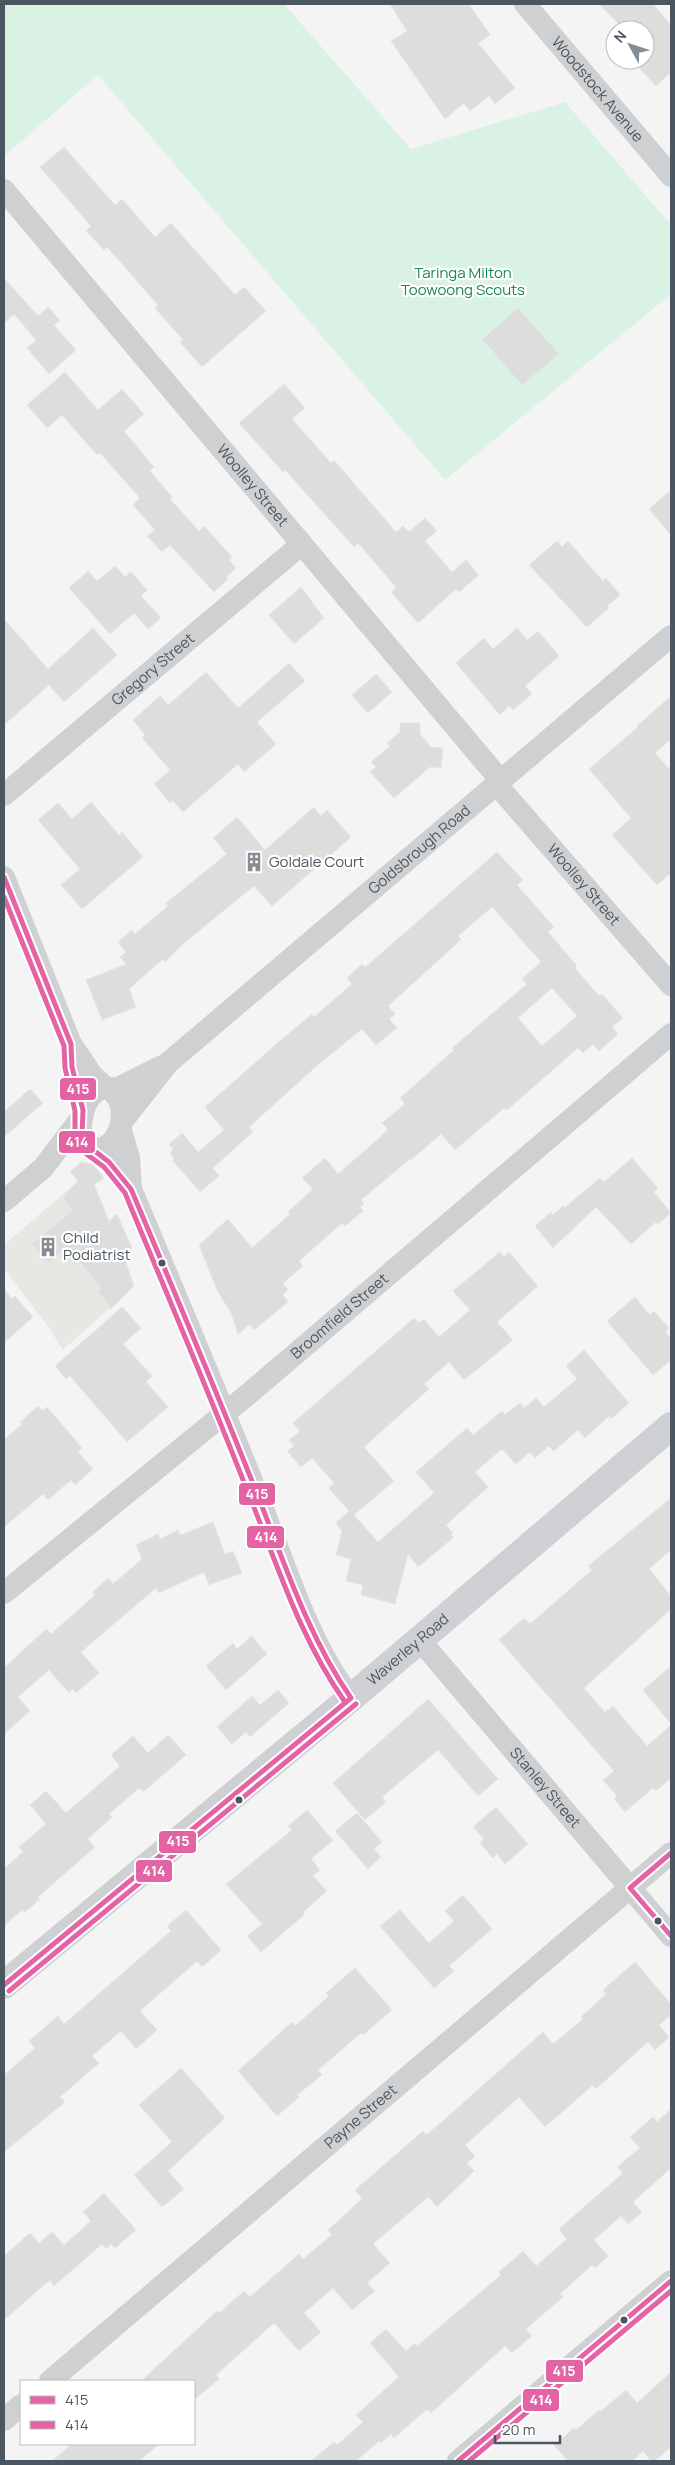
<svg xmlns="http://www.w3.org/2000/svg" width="675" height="2465" viewBox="0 0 675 2465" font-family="Manrope,sans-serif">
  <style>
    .commercial { fill: #e8e7e3 }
    .green { fill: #d9f2e3 }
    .building { fill: #ddddde; stroke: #e5e6e7; fill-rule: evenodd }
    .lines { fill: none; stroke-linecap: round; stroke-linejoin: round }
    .street { stroke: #ced0d2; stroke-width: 22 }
    .secondary { stroke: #ced0d4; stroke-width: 28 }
    .bus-1-casing { stroke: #fff; stroke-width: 9 }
    .bus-2-casing { stroke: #fff; stroke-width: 9 }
    .bus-1 { stroke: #e463a4; stroke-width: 5 }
    .bus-2 { stroke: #e463a4; stroke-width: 5 }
    .bus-dot { fill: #4a5661; stroke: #fff; stroke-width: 2 }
    .labels { text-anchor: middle; stroke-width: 4.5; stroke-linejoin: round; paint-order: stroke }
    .street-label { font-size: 15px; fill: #4a5661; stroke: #fff }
    .park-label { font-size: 15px; fill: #17864f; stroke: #fff }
    .poi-label { font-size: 15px; fill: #4a5661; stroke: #fff; text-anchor: start }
    .line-badge { stroke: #fff; stroke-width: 2 }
    .badge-label { font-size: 14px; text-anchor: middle; font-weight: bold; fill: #fff }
  </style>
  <rect width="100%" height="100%" fill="#f4f4f4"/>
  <path class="commercial" d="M84 1176 91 1177 134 1286 63 1350 47 1325 4 1269V1245Z"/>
  <path class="green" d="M4 4H284L411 149 565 102 671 225V294L445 480 98 75 4 156Z"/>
  <path class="building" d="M390 4H469L490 35 478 43 515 88 495 104 489 96 470 111 464 103 445 119 391 41 407 31Z
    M599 4H653L671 25V72L656 86 632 60H645V30H615V41L609 35 620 25Z
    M64 147 115 205 122 199 155 237 171 223 235 295 244 287 266 311 202 367 180 342 183 340 155 308 158 305 107 247 104 250 86 231 91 226 40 167Z
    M4 278 38 316 48 307 60 320 54 325 76 350 49 374 27 348 36 340 14 314 4 323Z
    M518 308 559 354 522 385 482 339Z
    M65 372 98 410 122 389 144 414 124 431 154 467 150 471 172 497 170 499 199 531 204 526 232 557 229 560 236 568 226 577 228 579 214 592 170 545 162 552 147 536 155 530 133 505 140 498 100 453 97 455 62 415 47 428 27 405Z
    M284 384 305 408 292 419 331 463 334 460 396 532 403 526 409 532 425 518 437 531 425 541 452 572 466 560 479 575 459 592 456 589 418 623 391 592 396 587 358 543 354 547 285 470 283 472 239 423Z
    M671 490V535L649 509Z
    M557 541 562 547 568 541 603 581 606 578 620 595 607 606 609 608 587 627 529 565Z
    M115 566 125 577 131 572 147 590 141 596 161 618 148 629 134 613 110 634 69 588 88 571 97 581Z
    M301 587 324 618 294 644 269 615Z
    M4 619 48 669 93 628 117 655 64 702 49 685 4 725Z
    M517 628 527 640 538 631 559 656 525 686 532 694 513 710 509 706 500 715 456 663 484 638 493 649Z
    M289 663 305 681 257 722 276 744 244 772 238 764 183 812 172 800 170 803 154 784 170 770 142 738 145 735 133 720 160 696 168 705 206 672 238 708Z
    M376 674 392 692 368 713 352 695Z
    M671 696V739L655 753 671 771V873L657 885 612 835 631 818 589 769 638 727 637 726Z
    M400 723H420V734L431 747 443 748 441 768 430 767 394 798 370 772 376 767 371 762 390 746 387 743 400 732Z
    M91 802 119 835 122 832 143 857 82 909 61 885 80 869 38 820 58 803 72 819Z
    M314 807 321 816 327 810 351 837 272 906 254 886 184 943 165 962 163 959 129 989 136 1007 102 1020 86 980 126 964 120 957 126 952 118 942 132 930 135 934 168 906 166 903 227 854 213 838 237 817 265 850Z
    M497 852 523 880 517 885 554 927 548 932 577 966 575 968 599 996 602 994 623 1018 612 1027 618 1034 599 1051 593 1044 583 1053 578 1048 507 1110 504 1108 455 1150 441 1134 411 1160 410 1159 361 1200 364 1204 360 1207 363 1211 345 1226 342 1223 299 1261 303 1266 283 1283 288 1290 283 1295 288 1302 254 1330 250 1324 238 1334 232 1315 217 1290 199 1245 228 1219 252 1248 290 1214 288 1212 313 1189 302 1178 325 1158 338 1174 378 1139 388 1129 382 1123 405 1104 400 1098 454 1050 452 1048 527 984 522 979 541 962 492 907 458 936 461 939 451 949 388 1006 395 1014 389 1019 397 1028 376 1045 362 1029 320 1063 249 1127 253 1132 213 1168 219 1176 200 1192 172 1160 174 1158 170 1153 173 1149 169 1144 182 1133 198 1152 224 1130 205 1107 281 1040 312 1014 314 1017 352 984 347 978 362 964 365 967 369 964ZM552 988 577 1016 542 1046 518 1018Z
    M30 1089 43 1103 4 1137V1112Z
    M632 1158 658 1188 654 1192 671 1213 658 1224 656 1222 631 1244 596 1207 553 1248 535 1226 551 1212 553 1215 563 1206 564 1208 600 1178 604 1182Z
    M81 1162 92 1164 102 1175 104 1179 94 1184 109 1221 117 1214 132 1248 124 1256 134 1286 111 1309 98 1291 101 1288 67 1247 49 1263 32 1244 73 1210 63 1198 78 1181 70 1172Z
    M500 1252 504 1257 509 1252 538 1286 497 1322 513 1340 464 1380 449 1362 424 1384 429 1389 364 1447 394 1481 354 1515 378 1542 434 1493 416 1472 467 1428 473 1435 502 1411 505 1415 520 1403 524 1408 536 1398 544 1407 577 1379 566 1366 584 1350 629 1403 611 1419 609 1416 585 1438 578 1430 554 1451 549 1446 535 1458 530 1452 516 1464 502 1449 475 1472 488 1487 446 1525 453 1533 451 1535 453 1538 418 1567 408 1554 395 1604 361 1595 363 1585 346 1581 351 1559 336 1555 342 1531 336 1523 349 1511 329 1488 334 1483 312 1458 301 1467 287 1451 294 1446 289 1440 300 1431 293 1423 414 1318 419 1323 424 1319 439 1337 470 1310 453 1291Z
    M4 1289 12 1299 15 1296 33 1317 4 1343Z
    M635 1297 650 1315 654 1311 669 1328 665 1331 671 1339V1360L653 1375 607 1321Z
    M122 1307 141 1328 123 1344 152 1376 146 1382 168 1407 127 1442 70 1376 66 1379 55 1366Z
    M38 1406 42 1411 47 1407 82 1448 78 1452 93 1469 75 1485 71 1480 48 1500 43 1494 4 1527V1440L22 1424 20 1422Z
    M671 1498V1550L649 1569 671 1596V1609L584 1688 605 1712 613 1706 647 1746 671 1725V1778L656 1791 653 1788 625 1812 614 1799 617 1796 603 1780 614 1771 499 1640 524 1618 530 1624 592 1570 588 1566Z
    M213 1522 225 1554 233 1551 242 1573 209 1585 204 1572 159 1593 156 1588 81 1652 99 1673 76 1693 73 1689 69 1693 49 1670 18 1697 30 1711 4 1734V1668L46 1629 51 1634 95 1595 93 1592 108 1578 113 1584 142 1559 136 1545 158 1534 160 1539 178 1530 180 1535Z
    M252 1636 267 1654 226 1690 206 1666 233 1643 237 1649Z
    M671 1666V1724L643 1690Z
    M278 1690 289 1703 250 1737 246 1732 232 1744 217 1727 252 1696 260 1705Z
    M428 1699 498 1779 478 1796 438 1750 382 1797 386 1802 365 1820 333 1783Z
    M168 1735 186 1755 143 1792 139 1788 109 1814 112 1817 88 1839 95 1847 38 1897 40 1899 24 1913 22 1910 4 1926V1869L23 1852 19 1847 46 1824 30 1805 46 1791 66 1813 120 1766 111 1755 133 1736 148 1753Z
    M496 1807 528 1844 505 1864 497 1854 493 1858 480 1843 484 1839 473 1827Z
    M307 1810 333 1840 311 1859 320 1870 313 1876 327 1891 303 1912 305 1914 261 1952 247 1936 262 1924 226 1884 292 1830 288 1826Z
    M357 1813 382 1842 374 1849 381 1857 368 1869 335 1831Z
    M463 1895 492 1929 449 1966 454 1971 434 1988 380 1926 400 1910 429 1943 454 1921 445 1911Z
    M186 1910 221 1950 202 1967 197 1961 140 2011 157 2030 136 2049 121 2031 92 2056 99 2063 60 2097 65 2102 4 2152V2075L35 2048 29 2041 58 2016 64 2024 171 1931 167 1926Z
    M635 1962 671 2004V2015L659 2025 669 2037 655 2050 648 2042 596 2089 593 2085 545 2127 519 2097 465 2145 475 2156 467 2163 474 2171 437 2207 428 2197 373 2244 390 2263 367 2283 375 2291 352 2310 333 2288 304 2313 321 2332 299 2351 274 2323 216 2375 219 2379 194 2400V2381H141L217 2311 219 2313 244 2291 250 2297 299 2254 303 2259 332 2235 328 2230 362 2199 355 2190 423 2131 426 2135 444 2120 543 2032 553 2044 583 2019 581 2017 606 1994 603 1990Z
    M355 1968 392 2010 363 2035 361 2033 318 2070 322 2075 297 2095 299 2097 277 2116 238 2071 292 2022 295 2026 329 1996 326 1993Z
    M181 2068 225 2118 168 2171 184 2189 162 2207 134 2175 172 2142 139 2105Z
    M671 2109V2168L633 2202 642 2212 628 2224 621 2216 594 2240 608 2256 595 2268 592 2265 560 2294 563 2297 526 2329 532 2336 512 2353 505 2346 431 2413 427 2409 394 2438 391 2434 381 2443 379 2441 356 2461H311L334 2442 337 2445 363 2422 356 2415 399 2377 370 2343 386 2329 406 2351 415 2343 417 2346 501 2275 499 2272 523 2251 536 2266 567 2239 559 2229 623 2173 617 2167 640 2148 630 2137 653 2117 657 2122Z
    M104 2193 136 2230 115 2248 111 2244 106 2249 102 2244 54 2286 50 2280 4 2320V2256L30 2233 39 2243 52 2232 64 2245 91 2221 83 2212Z
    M671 2372V2447L655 2461H651L643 2451 632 2461H568L554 2445 574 2428 576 2430 599 2410 601 2411 626 2390 637 2403Z
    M72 2444H159L139 2461H52Z"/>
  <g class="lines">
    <g class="street">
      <path id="s1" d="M525 4 671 176"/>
      <path id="s2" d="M4 190 501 781"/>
      <path id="s3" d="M497 785 671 985"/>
      <path id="s4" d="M4 795 302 544"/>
      <path d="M4 877 71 1044 92 1075 106 1088"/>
      <path d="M71 1045 72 1067 83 1110"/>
      <path d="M103 1088 110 1089C119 1097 122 1105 122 1116 119 1158 74 1160 82 1118 84 1105 89 1094 103 1088Z"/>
      <path d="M108 1089 118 1088 160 1067"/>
      <path id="s5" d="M121 1123 168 1063 671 636"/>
      <path d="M120 1127 129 1158 131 1189"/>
      <path d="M93 1148 109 1162 131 1189C174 1291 217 1393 258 1496 284 1561 308 1643 351 1698"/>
      <path d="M4 1201 43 1168 82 1117"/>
      <path id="s6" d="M4 1593 246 1396 671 1034"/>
      <path id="s7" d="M419 1639 671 1936"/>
      <path id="s8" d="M50 2381 671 1853"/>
      <path d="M4 2420 21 2405"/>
      <path d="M458 2461 671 2281"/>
    </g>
    <path class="secondary" id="s9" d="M4 1985 351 1698 671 1426"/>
    <defs>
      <path id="bus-1" d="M4 877 71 1044 72 1067 83 1110 82 1136 87 1145 109 1162 131 1189C173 1288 214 1386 254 1486 283 1558 306 1633 351 1698
        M630 1888 671 1936
        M630 1888 671 1853
        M4 1985 351 1698
        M458 2461 671 2281"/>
      <path id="bus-2" d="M4 897 64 1046 65 1068 75 1111V1139L81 1150 104 1167 125 1193C166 1292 208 1390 247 1490 277 1563 299 1637 345 1702
        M9 1991 356 1704
        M469 2461 671 2291"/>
    </defs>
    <use href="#bus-1" class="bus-1-casing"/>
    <use href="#bus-2" class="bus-2-casing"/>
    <use href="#bus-1" class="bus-1"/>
    <use href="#bus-2" class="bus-2"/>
  </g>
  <defs>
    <symbol id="building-bare" viewBox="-9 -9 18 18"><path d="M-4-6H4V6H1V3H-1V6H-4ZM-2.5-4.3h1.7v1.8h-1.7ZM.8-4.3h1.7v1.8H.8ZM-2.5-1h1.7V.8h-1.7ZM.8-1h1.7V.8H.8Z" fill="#868d94" stroke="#fff" stroke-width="2.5" paint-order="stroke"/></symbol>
  </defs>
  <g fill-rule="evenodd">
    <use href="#building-bare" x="240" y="848" width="28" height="28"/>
    <use href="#building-bare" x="34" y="1233" width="28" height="28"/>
  </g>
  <g class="bus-dot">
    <circle cx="162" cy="1263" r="4.5"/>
    <circle cx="239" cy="1800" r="4.5"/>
    <circle cx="658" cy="1921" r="4.5"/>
    <circle cx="624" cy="2320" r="4.5"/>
  </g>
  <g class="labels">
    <g class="street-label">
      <text dy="5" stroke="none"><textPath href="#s1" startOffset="112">Woodstock Avenue</textPath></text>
      <text dy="5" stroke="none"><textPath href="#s2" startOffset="386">Woolley Street</textPath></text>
      <text dy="5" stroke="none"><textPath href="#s4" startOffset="195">Gregory Street</textPath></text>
      <text dy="5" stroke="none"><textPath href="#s5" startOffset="406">Goldsbrough Road</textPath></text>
      <text dy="5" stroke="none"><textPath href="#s3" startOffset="132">Woolley Street</textPath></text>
      <text dy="5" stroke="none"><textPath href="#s6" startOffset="435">Broomfield Street</textPath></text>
      <text dy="5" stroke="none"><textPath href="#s9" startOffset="525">Waverley Road</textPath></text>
      <text dy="5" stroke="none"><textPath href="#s7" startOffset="195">Stanley Street</textPath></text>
      <text dy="5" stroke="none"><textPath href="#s8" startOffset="408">Payne Street</textPath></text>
    </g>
    <g class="park-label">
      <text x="463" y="278">Taringa Milton<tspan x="463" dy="17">Toowoong Scouts</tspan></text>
    </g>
    <g class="poi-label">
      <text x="269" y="867">Goldale Court</text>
      <text x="63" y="1243">Child<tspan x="63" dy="17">Podiatrist</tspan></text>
    </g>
  </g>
  <g class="line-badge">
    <rect x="59" y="1077" width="38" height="24" rx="5" fill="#e463a4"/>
    <rect x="58" y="1130" width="38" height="24" rx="5" fill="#e463a4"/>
    <rect x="238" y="1482" width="38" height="24" rx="5" fill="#e463a4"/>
    <rect x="246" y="1525" width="39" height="24" rx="5" fill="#e463a4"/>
    <rect x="158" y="1830" width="39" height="24" rx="5" fill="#e463a4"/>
    <rect x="135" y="1859" width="38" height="24" rx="5" fill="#e463a4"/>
    <rect x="545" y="2359" width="39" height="24" rx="5" fill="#e463a4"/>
    <rect x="522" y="2388" width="38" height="24" rx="5" fill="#e463a4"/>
  </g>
  <g class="badge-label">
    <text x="78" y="1094">415</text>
    <text x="77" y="1147">414</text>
    <text x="257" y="1499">415</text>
    <text x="266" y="1542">414</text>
    <text x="178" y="1846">415</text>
    <text x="154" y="1876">414</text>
    <text x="564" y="2376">415</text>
    <text x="541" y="2405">414</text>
  </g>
  <rect width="675" height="2465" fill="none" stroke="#4a5661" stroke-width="10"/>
  <rect x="20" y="2380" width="175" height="65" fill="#ffffff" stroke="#b7bbc0"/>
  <rect x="30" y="2396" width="25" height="8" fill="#e463a4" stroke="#b7bbc0"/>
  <text x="65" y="2405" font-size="15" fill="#4a5661">415</text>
  <rect x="30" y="2421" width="25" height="8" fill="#e463a4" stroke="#b7bbc0"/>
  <text x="65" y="2430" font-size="15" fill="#4a5661">414</text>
  <g transform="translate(630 45) rotate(310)"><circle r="24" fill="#ffffff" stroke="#b7bbc0"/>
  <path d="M0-4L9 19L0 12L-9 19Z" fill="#868d94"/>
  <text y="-8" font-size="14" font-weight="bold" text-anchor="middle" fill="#4a5661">N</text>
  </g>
  <path d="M495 2435v8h65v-8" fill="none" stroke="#4a5661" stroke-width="2.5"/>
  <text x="502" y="2435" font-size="15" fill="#4a5661" stroke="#ffffff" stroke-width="4" paint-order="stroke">20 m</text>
</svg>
